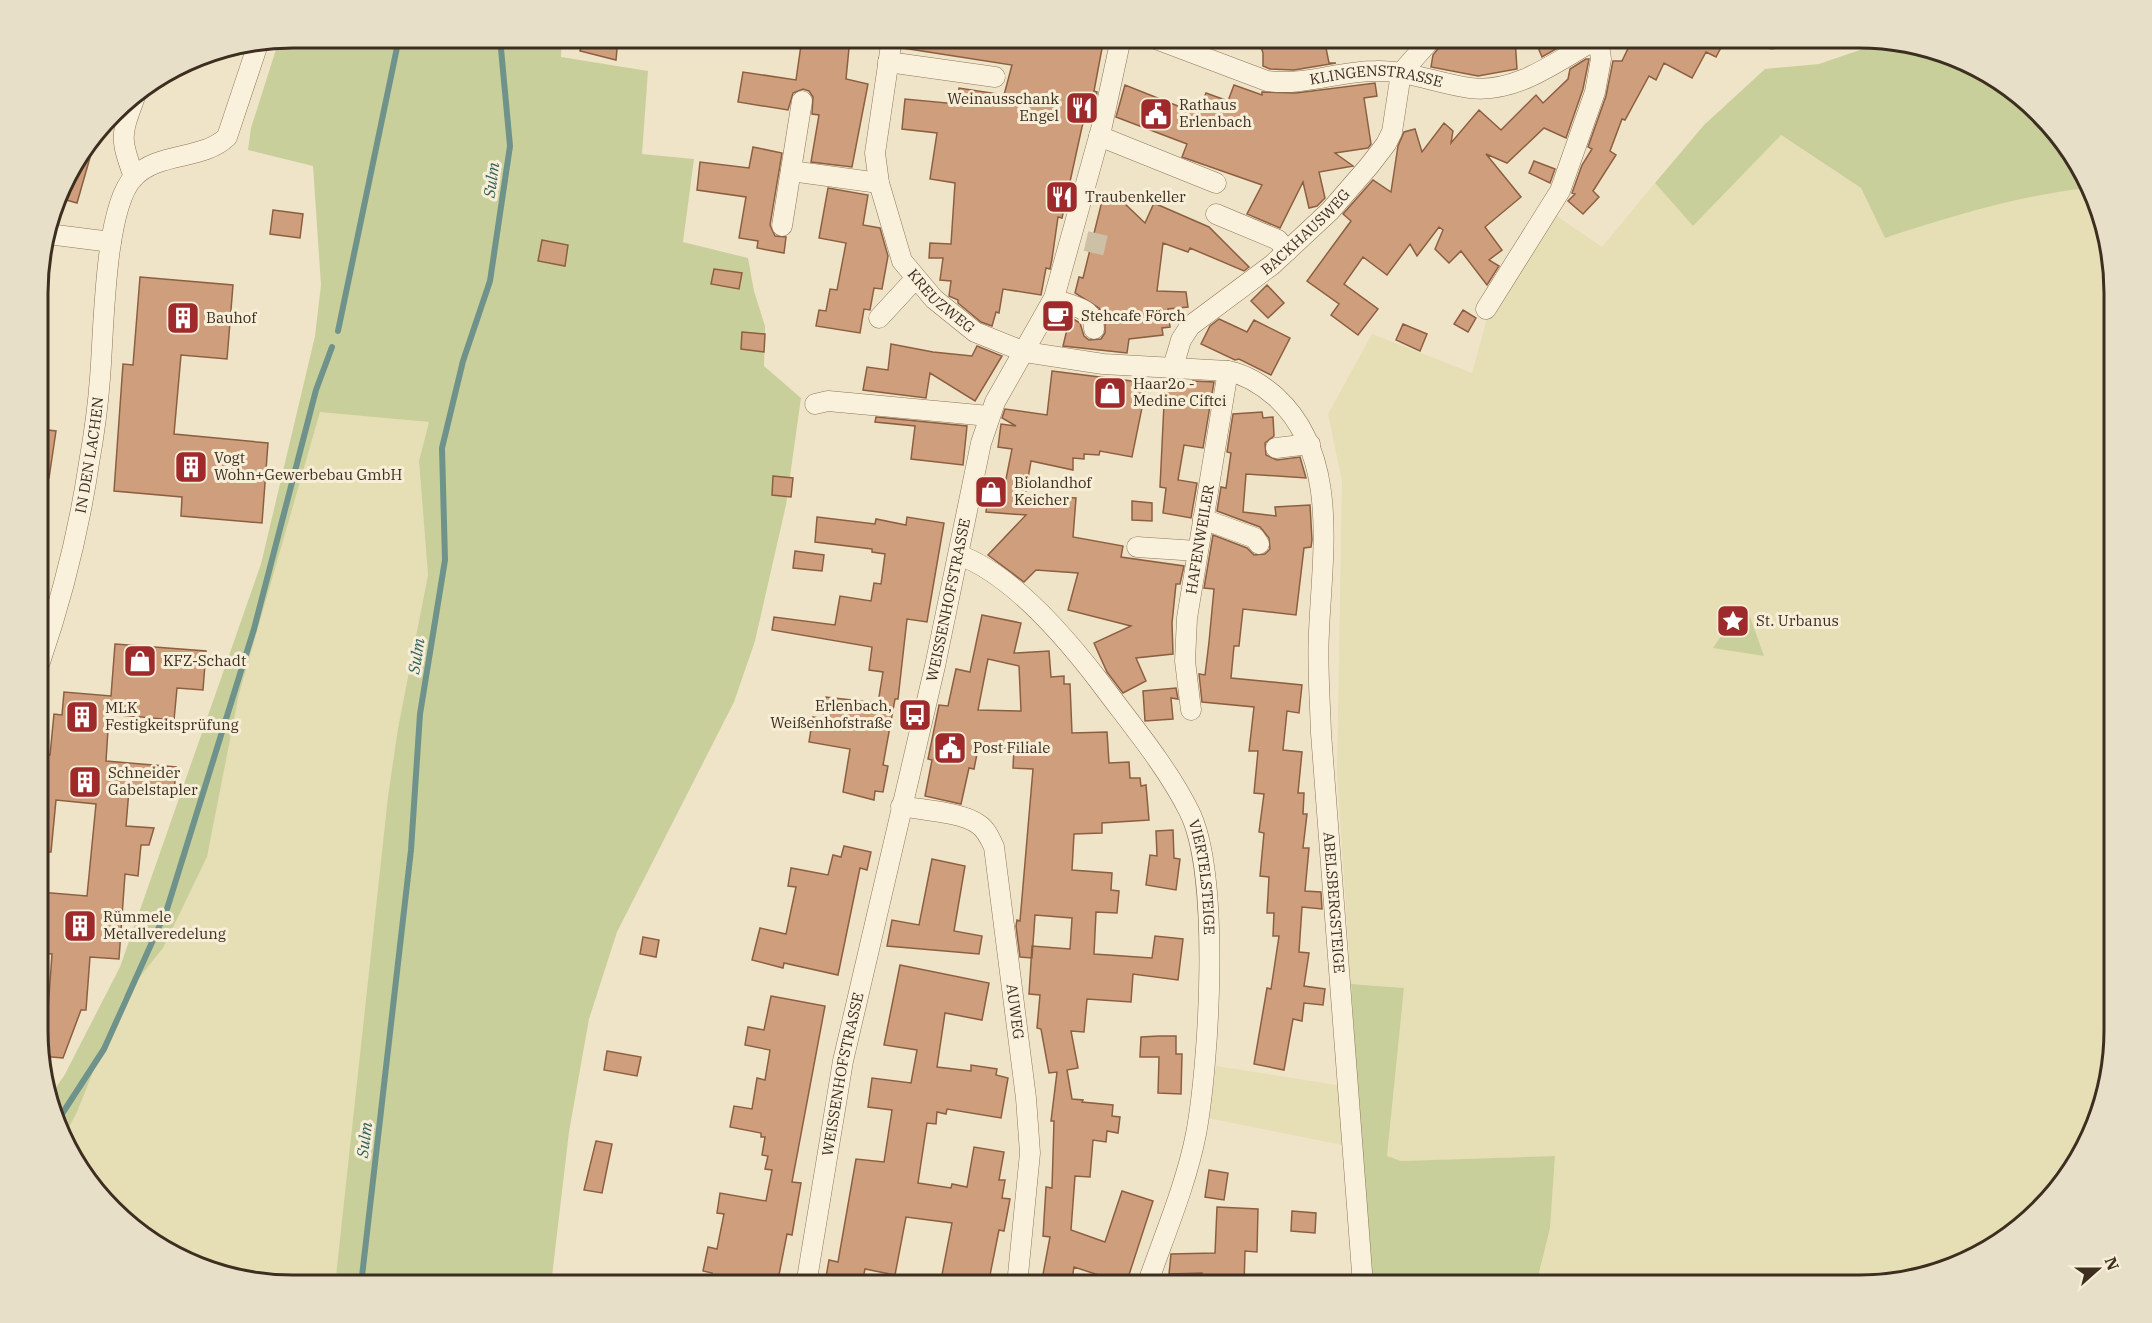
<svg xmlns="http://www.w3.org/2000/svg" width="2152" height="1323" viewBox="0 0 2152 1323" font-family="'IBM Plex Serif',serif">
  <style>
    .farmland { fill: #e6deb5 }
    .green { fill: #c9cf9b }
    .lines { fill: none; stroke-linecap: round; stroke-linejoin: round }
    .stream { stroke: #6f938a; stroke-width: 6 }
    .building { fill: #cf9f7d; stroke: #8d5f41; stroke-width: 1.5; fill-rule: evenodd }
    .minor-tunnel { stroke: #ccc0a6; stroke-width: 20; stroke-dasharray: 20 10; stroke-linecap: butt }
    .minor-casing { stroke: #8d765c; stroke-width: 21 }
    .minor { stroke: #faf1dc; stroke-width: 20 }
    .labels { text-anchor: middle; stroke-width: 6; stroke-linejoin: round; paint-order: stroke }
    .street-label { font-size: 15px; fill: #3d2e20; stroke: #f7eed8 }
    .poi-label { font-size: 15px; fill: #3d2e20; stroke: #f7eed8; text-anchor: start }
    .water-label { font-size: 16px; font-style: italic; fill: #2f5d5a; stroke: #f7eed8 }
    .rim { fill: none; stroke: #3d2e20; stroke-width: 3 }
  </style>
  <rect width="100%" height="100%" fill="#f0e4c8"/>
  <path class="farmland" d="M1780 135 1861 188 1885 238 1968 211 2043 193 2087 188 2114 277V1046L2101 1112 2072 1171 1986 1251 1875 1285H1536L1550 1228 1555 1156 1401 1161 1387 1156 1404 988 1351 984 1337 772 1342 481 1328 414 1372 334 1472 373 1488 315 1554 214 1602 247 1655 183 1693 226Z
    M320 411 429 422 419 461 428 575 398 728 335 1285H293L211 1272 152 1243 80 1171 66 1133 77 1112 123 998 163 948 207 857 239 694Z
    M1216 1066 1356 1088 1362 1149 1208 1118Z"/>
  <path class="green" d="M293 38H562L561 57 648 71 642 154 694 159 683 242 748 258 754 291 765 326 764 366 801 398 786 505 755 641 734 702 617 932 589 1019 569 1132 551 1285H335L388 797 398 728 428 575 419 461 429 422 320 412 239 694 207 857 163 948 123 998 77 1112 66 1133 51 1094 64 1076 120 967 261 564 315 336 321 285 313 166 248 150 251 128 279 40Z
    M1883 42 1941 51 2000 80 2080 166 2087 188C2017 196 1952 216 1885 238L1861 188 1781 135 1693 226 1655 183 1704 125 1765 69 1819 64Z
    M1744 609 1749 614 1764 656 1713 648 1738 611Z
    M1351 984 1404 988 1387 1156 1401 1161 1555 1156 1550 1228 1536 1285H1369Z"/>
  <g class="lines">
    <path class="stream" d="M338 331 399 38
      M60 1117 104 1049 167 909 254 629 316 390 332 347
      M361 1285 411 850 420 714 445 560 442 448 463 361 490 281 510 146 500 38"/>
  </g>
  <path class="building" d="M583 38H618L616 60 580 51Z
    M802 38H850L846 79 868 84 852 167 811 162 819 115 812 114 813 97 809 91 803 89 793 93 788 110 738 102 743 72 796 80Z
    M904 38H1072L1103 43 1094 91 1097 92 1094 108 1089 106 1082 127 1062 218 1058 217 1052 259 1050 269 1046 268 1041 295 1003 289 999 313 996 312 992 326 981 322 958 303V300L949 296 951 281 940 280 943 258H929L930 243 951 244 955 183 930 179 937 133 902 129 905 99 957 104 959 88 1004 95 1012 65 903 48Z
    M1258 38H1324L1329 63H1336L1294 70 1270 69 1263 66V53Z
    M1444 38H1515L1517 69 1478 76 1431 67 1433 55 1441 45Z
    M1534 38H1575L1542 57Z
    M1633 38H1726L1716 57 1706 52 1692 78 1664 63 1656 80 1649 76 1625 120 1622 119 1610 151 1616 155 1593 191 1599 197 1583 214 1568 201 1575 194 1572 193 1582 165 1592 149 1588 147 1606 96 1613 61H1622Z
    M1586 59H1589L1583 89 1566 138 1544 128 1507 163 1486 154 1521 197 1485 227 1502 250 1489 260 1499 266 1487 285 1461 251 1449 263 1435 249 1443 230 1439 227 1417 256 1410 244 1387 275 1363 257 1344 284 1378 309 1358 335 1331 315 1339 304 1307 281 1351 221 1343 214 1373 180 1391 192 1398 146 1404 132 1415 129 1422 152 1444 123 1453 131 1451 143 1479 110 1501 130 1536 95 1543 103 1568 79 1570 69Z
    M1375 83 1377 96 1364 98 1371 144 1368 148 1335 153 1353 166 1319 172 1325 198 1317 206 1309 208 1303 182 1280 228 1247 214 1262 185 1182 157 1187 144 1116 117 1125 85 1198 114 1206 93 1228 101 1234 85 1262 95V92L1296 93Z
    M95 140 77 203 59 198 64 180Z
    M753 147 782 153 770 225 775 236 786 237 784 253 757 248 758 241 739 238 746 197 697 190 700 162 749 168Z
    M1534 161 1555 169 1550 183 1529 173Z
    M828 188 868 195 863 225 880 228 888 256 882 289 874 288 870 310 864 309 860 333 816 326 819 310 826 311 830 289 837 290 846 243 819 238Z
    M1103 197 1125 204 1145 223 1154 203 1209 227 1249 267 1244 271 1190 248 1188 252 1163 243 1157 291 1186 292 1188 307 1168 309 1170 327 1162 328 1163 335 1129 339 1127 353 1063 346 1070 317 1080 323 1084 336 1089 340 1101 339 1105 333V320L1099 308 1075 293 1079 277 1083 278Z
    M273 210 303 214 300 238 270 234Z
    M542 240 568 245 565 266 538 261Z
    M714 269 742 273 739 289 711 284Z
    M140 277 233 285 227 359 181 355 174 434 268 443 262 523 181 516 182 497 114 491 123 364 133 365Z
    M1267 285 1284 303 1268 318 1251 301Z
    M1463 310 1476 318 1468 332 1454 324Z
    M1219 319 1247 332 1254 320 1290 338 1271 375 1239 359 1235 360 1201 344 1210 326Z
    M1403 324 1427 334 1420 351 1396 340Z
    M742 332 765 334 764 352 741 349Z
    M891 344 933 352 972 356 977 346 1002 356 975 401 930 373 926 398 863 390 867 367 888 370Z
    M1052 371 1147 383 1132 457 1100 451 1099 455 1084 454V459L1073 458V470L1031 461 1025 495 1076 498 1073 537 1123 546 1121 557 1184 566 1180 584H1176L1172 623 1173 654 1136 658 1146 681 1123 693 1107 672 1094 643 1131 626 1068 610 1078 573 1036 570 1024 582 988 555 1026 515 986 512 989 483 1005 484 1012 449 998 447 1001 424 1016 426 1002 418 1005 409 1047 415Z
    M1193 381 1214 382 1203 448 1184 445 1178 480 1197 483 1191 518 1163 513 1166 488 1160 487 1165 383 1193 386Z
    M1262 412 1263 418 1273 417 1274 436 1265 443 1266 455 1277 460 1300 457 1306 478 1246 474 1243 512 1276 516 1275 507 1310 505 1312 540 1311 547 1304 548 1296 615 1243 609 1239 646H1234L1231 678 1302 685 1299 713 1287 711 1283 750 1302 752 1298 793H1304L1303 814H1307L1303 848H1309L1305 891 1321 892 1322 909 1302 907 1299 952 1309 953 1304 986 1325 989 1323 1005 1304 1003 1302 1021 1293 1019 1284 1070 1254 1064 1267 988 1271 989 1279 936H1273L1274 913H1267L1269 877 1260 876 1264 833 1259 832 1264 794 1254 793 1258 751H1249L1254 707 1202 702 1199 674 1205 675 1209 642 1214 589 1204 588 1213 535 1247 548 1254 555 1265 554 1270 549 1269 538 1260 527 1217 511 1221 487 1226 488 1231 453 1227 452 1233 414Z
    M876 417 967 426 963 465 911 459 915 426 875 422Z
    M40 429 56 431 49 478 40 477Z
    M773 476 793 478 791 497 772 495Z
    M1132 501 1152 503V521L1132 520Z
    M817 517 875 524 876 519 906 525 907 517 944 523 927 622 907 619 898 699H895L883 765 888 766 883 792 875 791 874 800 843 792 850 749 809 742 813 717 823 719 826 697 878 703 883 672 869 670 872 647 772 630 774 617 835 625 840 596 871 601 874 583 881 584 885 554 872 552V549L815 542Z
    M795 551 824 555 822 571 793 568Z
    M982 615 1021 623 1014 653 1049 651 1051 677 1064 676V684H1070L1072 733 1107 732 1109 763 1129 762 1130 778H1140L1141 786 1146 785 1149 820 1102 823V833L1074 834 1072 870 1112 873 1111 890 1119 891 1117 913 1096 912 1094 954 1152 958 1155 936 1183 939 1178 980 1133 974 1131 1002 1087 999 1084 1032 1071 1031 1078 1068 1067 1070 1072 1099 1083 1100 1082 1102 1113 1105 1112 1116 1120 1117 1118 1133 1107 1131 1106 1142 1093 1140 1090 1177 1075 1176 1071 1230 1105 1242 1122 1191 1153 1201 1126 1284 1074 1267 1071 1285H1041L1050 1237 1043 1236 1046 1187 1052 1188 1054 1121H1051L1057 1072 1049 1073 1041 1029 1037 1028 1040 995 1029 994 1032 946 1070 949 1072 918 1035 915 1032 958 1020 957 1016 926 1017 920 1020 921 1033 769 1013 768 1014 748 978 749 974 769 969 768 961 804 925 796 932 760 928 759 939 705 948 706 956 669 970 672ZM988 659 1019 666 1021 711 978 710Z
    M115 644 206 651 203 690 177 688 174 720 109 714 106 761 176 767 174 794 129 790 126 826 154 828 149 845H141L138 876 125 874 119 959 90 957 86 1010H81L63 1058 40 1056V1023L47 1024 52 954 40 953V892L87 896 96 804 56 800 51 852H40L41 754 50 755 54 714 62 715 64 692 111 696Z
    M1176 688 1178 699 1171 698 1173 719 1145 721 1143 691Z
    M1173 830 1174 858 1180 859 1176 890 1146 885 1150 855 1157 856 1156 831Z
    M844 846 871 852 867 870 860 868 838 975 784 963 783 968 752 960 760 928 786 934 796 887 788 886 791 868 828 875 833 855 841 857Z
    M932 859 965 866 954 931 982 936 979 954 887 946 892 920 919 925Z
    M643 937 659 940 656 957 640 954Z
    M900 965 989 983 982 1020 945 1013 937 1067 971 1071V1065L997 1069 996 1075 1008 1078 1001 1118 947 1109 946 1114 937 1112 936 1124 927 1123 918 1183 951 1188 952 1184 967 1187 974 1147 1004 1152 999 1180H1005L1002 1198 1010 1199 1004 1231 999 1230 988 1285H940L952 1223 906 1217 895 1275 865 1269 862 1284 853 1282 852 1285H836L837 1279 826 1277 829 1260 838 1262 856 1159 884 1162 892 1110 868 1107 872 1078 911 1083 917 1050 884 1045Z
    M771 996 825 1006 792 1182 801 1183 792 1235 787 1234 777 1285H710L712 1273 703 1271 708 1247 717 1249 724 1214 717 1213 720 1193 766 1201 772 1170 765 1169 768 1156 762 1155 765 1137H761V1133L730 1127 734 1106 752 1109 757 1078 765 1080 770 1050 745 1045 748 1027 764 1030Z
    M1159 1036H1176V1054H1182L1181 1094 1158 1093 1159 1057H1140L1141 1037Z
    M607 1051 641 1057 637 1076 604 1070Z
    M596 1141 612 1144 602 1193 584 1190Z
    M1209 1170 1228 1173 1224 1200 1205 1197Z
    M1217 1207 1258 1209 1257 1252 1245 1251 1244 1285H1201L1202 1273 1169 1274 1171 1254 1215 1253Z
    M1292 1211 1316 1213 1315 1233 1291 1231Z"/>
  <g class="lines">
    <path class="minor-tunnel" d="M1086 241 1108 246"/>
    <defs>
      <g id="minor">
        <path id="s1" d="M892 38 875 153 879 183 902 261 934 299 975 332 1025 352 1103 364 1228 371C1247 375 1261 384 1276 397 1340 456 1322 554 1319 632 1317 665 1320 699 1321 733L1363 1285"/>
        <path id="s2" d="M1153 38 1267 81C1305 86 1339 71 1376 71 1407 70 1439 84 1470 88 1518 94 1559 59 1599 38"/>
        <path d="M1769 38 1772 39"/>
        <path d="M888 62 995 77"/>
        <path d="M1099 136 1216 183"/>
        <path d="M791 171 879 183"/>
        <path d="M134 177C119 136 121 135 136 94"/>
        <path d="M1216 214 1278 240 1287 251"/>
        <path d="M782 226 802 101"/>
        <path d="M48 234 111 242"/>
        <path d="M1054 298C1073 308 1094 306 1094 329"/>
        <path d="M1486 309 1560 191 1595 92 1601 59 1598 38"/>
        <path d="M879 318 915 279"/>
        <path id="s3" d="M1173 367 1181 340 1190 326 1272 265 1330 211 1369 166 1386 144 1392 132 1401 73 1432 38"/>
        <path d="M815 404 828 401 989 416"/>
        <path d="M1276 448 1310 444"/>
        <path d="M1203 519 1255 538 1259 544"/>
        <path d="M1137 547 1197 551"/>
        <path id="s4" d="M959 555C1011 574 1066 638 1099 681 1130 723 1166 765 1189 811 1221 874 1209 1064 1196 1134 1186 1185 1164 1236 1147 1285"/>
        <path id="s5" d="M40 662C62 598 79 530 89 463 94 435 98 406 100 378 104 331 104 210 133 178 158 151 202 161 227 137L258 44"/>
        <path id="s6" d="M1191 710 1185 661 1187 618 1228 371"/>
        <path id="s7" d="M901 806C921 810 962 812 978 824 986 829 990 838 994 847L1026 1098 1030 1153 1017 1285"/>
        <path id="s8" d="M806 1285 843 1061 935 666 981 443 995 402 1054 298 1102 126 1121 38"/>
      </g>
    </defs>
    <use href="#minor" class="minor-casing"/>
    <use href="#minor" class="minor"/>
  </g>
  <defs>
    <symbol id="restaurant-square" viewBox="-11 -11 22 22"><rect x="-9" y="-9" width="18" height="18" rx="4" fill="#9e2a2b" stroke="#f7eed8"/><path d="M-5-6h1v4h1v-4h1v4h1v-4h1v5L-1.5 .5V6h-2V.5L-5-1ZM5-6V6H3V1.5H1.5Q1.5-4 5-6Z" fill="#fff"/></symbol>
    <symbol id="civic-square" viewBox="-11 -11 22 22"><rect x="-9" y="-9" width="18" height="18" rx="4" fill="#9e2a2b" stroke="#f7eed8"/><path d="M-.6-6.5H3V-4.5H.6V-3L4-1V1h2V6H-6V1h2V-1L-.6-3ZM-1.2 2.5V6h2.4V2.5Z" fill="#fff"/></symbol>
    <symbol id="cafe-square" viewBox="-11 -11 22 22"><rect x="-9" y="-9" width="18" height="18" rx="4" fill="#9e2a2b" stroke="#f7eed8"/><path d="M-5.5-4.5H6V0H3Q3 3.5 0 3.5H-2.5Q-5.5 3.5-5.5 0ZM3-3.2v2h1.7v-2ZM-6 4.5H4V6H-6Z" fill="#fff"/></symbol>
    <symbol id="building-square" viewBox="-11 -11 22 22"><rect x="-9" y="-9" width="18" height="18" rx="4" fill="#9e2a2b" stroke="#f7eed8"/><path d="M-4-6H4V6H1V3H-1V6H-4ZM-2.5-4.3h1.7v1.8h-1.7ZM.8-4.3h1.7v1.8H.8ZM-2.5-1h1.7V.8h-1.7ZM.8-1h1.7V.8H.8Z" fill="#fff"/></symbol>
    <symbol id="shop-square" viewBox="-11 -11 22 22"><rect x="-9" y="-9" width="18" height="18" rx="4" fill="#9e2a2b" stroke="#f7eed8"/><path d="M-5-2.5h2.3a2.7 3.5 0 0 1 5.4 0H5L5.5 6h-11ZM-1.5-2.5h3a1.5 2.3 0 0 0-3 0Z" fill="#fff"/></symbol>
    <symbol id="sight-square" viewBox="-11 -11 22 22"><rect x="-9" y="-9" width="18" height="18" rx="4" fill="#9e2a2b" stroke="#f7eed8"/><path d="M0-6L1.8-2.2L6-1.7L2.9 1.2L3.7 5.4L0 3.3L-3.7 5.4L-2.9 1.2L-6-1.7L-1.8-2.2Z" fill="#fff"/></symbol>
    <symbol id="bus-square" viewBox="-11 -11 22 22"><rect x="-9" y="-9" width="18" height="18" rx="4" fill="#9e2a2b" stroke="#f7eed8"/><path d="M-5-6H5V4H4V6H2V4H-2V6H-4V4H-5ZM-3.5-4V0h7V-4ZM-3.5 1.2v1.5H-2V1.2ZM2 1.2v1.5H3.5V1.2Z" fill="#fff"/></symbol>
  </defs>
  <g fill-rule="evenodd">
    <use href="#restaurant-square" x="1063" y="89" width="38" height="38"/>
    <use href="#civic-square" x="1137" y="95" width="38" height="38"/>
    <use href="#restaurant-square" x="1043" y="178" width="38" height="38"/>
    <use href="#cafe-square" x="1039" y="297" width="38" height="38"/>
    <use href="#building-square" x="164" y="299" width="38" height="38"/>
    <use href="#shop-square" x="1091" y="374" width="38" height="38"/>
    <use href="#building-square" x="172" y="448" width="38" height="38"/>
    <use href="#shop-square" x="972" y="473" width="38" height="38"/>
    <use href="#sight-square" x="1714" y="602" width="38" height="38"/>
    <use href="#shop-square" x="121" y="642" width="38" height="38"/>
    <use href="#bus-square" x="896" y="696" width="38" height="38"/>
    <use href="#building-square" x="63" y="698" width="38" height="38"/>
    <use href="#civic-square" x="931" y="729" width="38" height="38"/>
    <use href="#building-square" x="66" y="763" width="38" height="38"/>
    <use href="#building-square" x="61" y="907" width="38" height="38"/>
  </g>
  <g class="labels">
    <g class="street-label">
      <text dy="5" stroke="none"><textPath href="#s2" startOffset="232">KLINGENSTRASSE</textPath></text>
      <text dy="5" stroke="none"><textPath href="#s3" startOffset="194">BACKHAUSWEG</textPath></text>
      <text dy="5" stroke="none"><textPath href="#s1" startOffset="284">KREUZWEG</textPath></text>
      <text dy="5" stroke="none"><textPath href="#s5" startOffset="213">IN DEN LACHEN</textPath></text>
      <text dy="5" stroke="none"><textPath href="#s6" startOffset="172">HAFENWEILER</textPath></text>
      <text dy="5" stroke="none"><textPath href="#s8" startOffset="700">WEISSENHOFSTRASSE</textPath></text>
      <text dy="5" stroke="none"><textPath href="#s4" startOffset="417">VIERTELSTEIGE</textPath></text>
      <text dy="5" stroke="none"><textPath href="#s1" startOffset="1162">ABELSBERGSTEIGE</textPath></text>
      <text dy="5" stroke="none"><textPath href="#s7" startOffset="274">AUWEG</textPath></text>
      <text dy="5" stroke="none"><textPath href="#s8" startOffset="214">WEISSENHOFSTRASSE</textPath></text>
    </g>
    <g class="poi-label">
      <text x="1059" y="104" text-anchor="end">Weinausschank<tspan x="1059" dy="17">Engel</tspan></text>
      <text x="1179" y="110">Rathaus<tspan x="1179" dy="17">Erlenbach</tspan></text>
      <text x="1085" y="202">Traubenkeller</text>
      <text x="1081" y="321">Stehcafe Förch</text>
      <text x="206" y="323">Bauhof</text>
      <text x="1133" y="389">Haar2o -<tspan x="1133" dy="17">Medine Ciftci</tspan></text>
      <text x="214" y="463">Vogt<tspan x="214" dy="17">Wohn+Gewerbebau GmbH</tspan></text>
      <text x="1014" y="488">Biolandhof<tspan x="1014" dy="17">Keicher</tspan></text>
      <text x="1756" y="626">St. Urbanus</text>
      <text x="163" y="666">KFZ-Schadt</text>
      <text x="892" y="711" text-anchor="end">Erlenbach,<tspan x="892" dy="17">Weißenhofstraße</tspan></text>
      <text x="105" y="713">MLK<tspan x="105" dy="17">Festigkeitsprüfung</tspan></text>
      <text x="973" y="753">Post Filiale</text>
      <text x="108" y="778">Schneider<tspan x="108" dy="17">Gabelstapler</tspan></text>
      <text x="103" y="922">Rümmele<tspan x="103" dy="17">Metallveredelung</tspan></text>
    </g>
    <g class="water-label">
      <text transform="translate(491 180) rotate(-82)" y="6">Sulm</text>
      <text transform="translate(416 656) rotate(-81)" y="6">Sulm</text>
      <text transform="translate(364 1140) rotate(-83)" y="6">Sulm</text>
    </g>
  </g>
  <path d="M0 0H2152V1323H0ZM293 48H1859A245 245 0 0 1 2104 293V1030A245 245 0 0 1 1859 1275H293A245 245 0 0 1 48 1030V293A245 245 0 0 1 293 48Z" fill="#e8dfc9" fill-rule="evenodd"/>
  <path class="rim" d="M293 48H1859A245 245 0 0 1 2104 293V1030A245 245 0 0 1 1859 1275H293A245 245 0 0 1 48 1030V293A245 245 0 0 1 293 48Z"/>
  <g transform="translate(2098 1269) rotate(69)" stroke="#f7eed8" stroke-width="4.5" paint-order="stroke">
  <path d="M0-4.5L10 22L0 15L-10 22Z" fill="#3d2e20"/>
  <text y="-9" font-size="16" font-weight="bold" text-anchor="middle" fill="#3d2e20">N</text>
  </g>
</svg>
